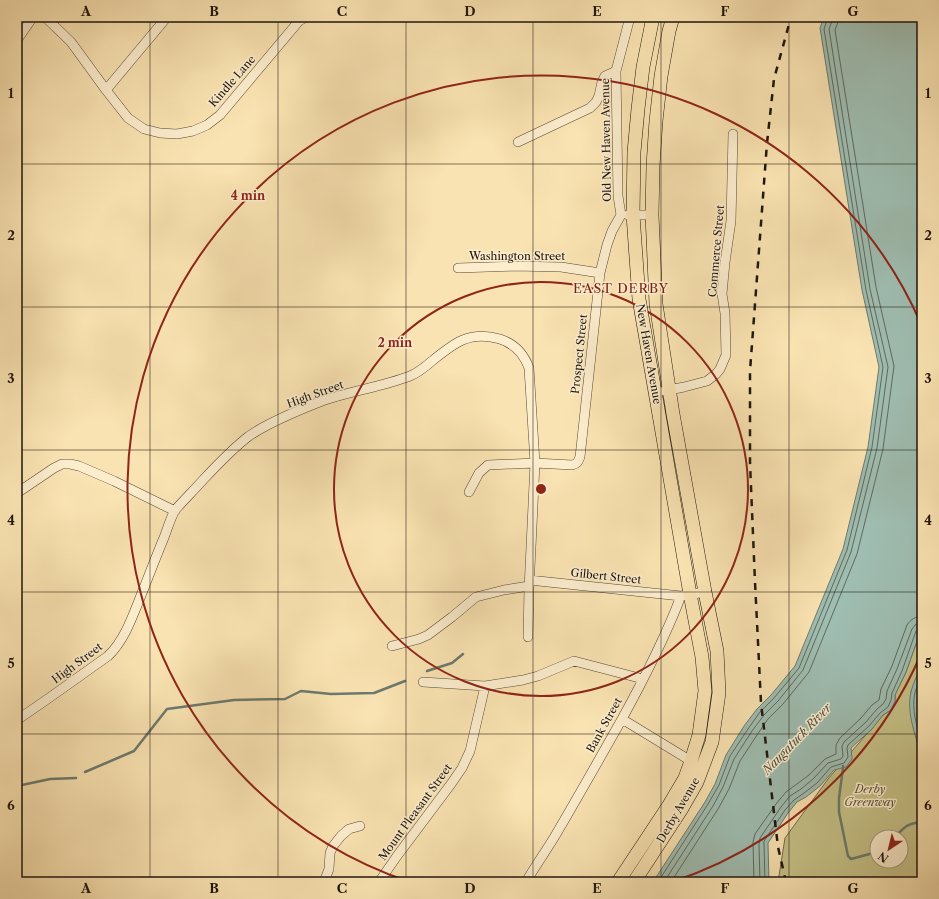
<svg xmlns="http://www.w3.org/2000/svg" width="939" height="899" viewBox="0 0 939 899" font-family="'Libre Caslon Text',serif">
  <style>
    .green { fill: #c5c187; stroke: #726b4a; fill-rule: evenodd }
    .water { fill: #9fbdb1; stroke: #6b7a6f }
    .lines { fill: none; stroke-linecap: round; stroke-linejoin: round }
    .shore { stroke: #5e695e; stroke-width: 1 }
    .stream { stroke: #6b7a6f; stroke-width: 2.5 }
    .minor-casing { stroke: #554836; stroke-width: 10 }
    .highway-casing { stroke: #1e150c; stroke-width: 14 }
    .minor { stroke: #fcedcd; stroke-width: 9 }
    .highway { stroke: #fae3b2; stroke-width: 13 }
    .rail { stroke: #1e150c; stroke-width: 2.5; stroke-dasharray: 7 7; stroke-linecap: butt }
    .grid { fill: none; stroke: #1e150c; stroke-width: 1; stroke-opacity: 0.55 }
    .ring { fill: none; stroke: #8f2418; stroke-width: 2 }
    .labels { text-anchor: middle; stroke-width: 3; stroke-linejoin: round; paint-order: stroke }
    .street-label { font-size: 11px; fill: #1e150c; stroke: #fcedcd }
    .park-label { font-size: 11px; font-style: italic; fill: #585137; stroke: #fcedcd }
    .water-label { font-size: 12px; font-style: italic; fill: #4b5046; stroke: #fcedcd }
    .quarter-label { font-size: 13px; letter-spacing: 1px; fill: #7a1f14; stroke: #fcedcd }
    .centre { fill: #8f2418; stroke: #fcedcd; stroke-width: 2 }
    .ring-label { font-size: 12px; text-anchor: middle; font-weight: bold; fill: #8f2418; stroke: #fcedcd; stroke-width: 3; stroke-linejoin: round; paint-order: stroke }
    .neatline { fill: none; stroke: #1e150c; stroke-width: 1.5 }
    .grid-label { font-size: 13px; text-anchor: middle; font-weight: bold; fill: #1e150c }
  </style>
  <rect width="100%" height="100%" fill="#fae3b2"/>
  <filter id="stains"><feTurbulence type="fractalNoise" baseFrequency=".005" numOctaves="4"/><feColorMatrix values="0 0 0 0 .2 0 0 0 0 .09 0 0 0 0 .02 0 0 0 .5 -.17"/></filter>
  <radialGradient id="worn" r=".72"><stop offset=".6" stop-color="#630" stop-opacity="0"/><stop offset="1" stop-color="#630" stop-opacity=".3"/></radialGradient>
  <path class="green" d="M922 627V665L919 672 911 692 914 729 922 757V882H778L785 838 828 779 883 715 891 710 895 701V695L906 672ZM877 837H901V861H877Z"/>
  <path class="water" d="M824 17H922V627L906 672 895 695V701L891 710 883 715 872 729 851 748 852 759 846 767 834 770 820 786 806 797 797 802 788 813 768 843 769 882H653L705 802 715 784 726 755 744 726 757 709 771 695 795 666 843 549 868 447 879 367 862 290 820 28Z
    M922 665V757C916 737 906 713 911 692 913 683 918 673 922 665Z"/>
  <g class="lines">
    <path class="shore" d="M922 674C920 680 917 686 915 692 911 709 917 727 922 743
      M658 882 708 804 719 785 730 756 748 729 760 712 774 698 799 668 847 550 872 447 883 367 866 290 824 29 828 17
      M664 882 713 806 723 787 734 759 752 731 764 715 778 701 803 670 851 552 877 448 888 367 870 289 829 29 832 21 833 17
      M671 882 718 809 729 789 740 761 757 735 768 719 783 704 809 672 857 554 883 449 894 366 876 287 835 30 838 22 839 17
      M754 882 753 842 755 834 776 804 786 792 809 775 825 759 836 754V745L840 738 861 718 872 705 879 700 881 689 892 666 907 625C911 619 915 617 922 616
      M760 882 759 844 760 838 781 807 790 796 801 789 813 779 828 763 841 759 843 756 842 746 844 742 866 722 877 709 883 704 886 699 887 691 897 669 912 629 916 624 922 623
      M765 882 764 844V841L785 810 794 800 804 793 817 783 831 767 844 763 848 757 847 748 848 745 869 726 880 713 888 707 891 700 892 693 902 671 916 631 919 628H922"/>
    <path class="stream" d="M427 671 452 663 463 654
      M843 766V768L839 798V812L848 856 851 859 877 852
      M85 772 134 751 167 709 234 700 285 699 301 691 331 694 374 693 405 681
      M17 785H22L50 779 76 778
      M895 837C905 827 906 824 921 822L922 824"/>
    <defs>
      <path id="minor" d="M45 17 71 42 106 90 128 118 144 129 160 133 177 134 193 131 207 125 220 115 299 21 306 17
        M17 40 33 17
        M106 90 167 17
        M518 142 590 108 596 102 599 96 602 82 605 76 616 71
        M621 215 618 196 616 71 630 17
        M628 215H652
        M458 268 514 266 561 267 600 273
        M664 391 684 387 707 381 716 374 720 369 726 355 725 313 722 294 725 262 731 221 733 134
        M469 492 479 473 488 465 535 463 572 465C577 464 578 462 580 457L600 273 607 245 612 231 621 215
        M17 493 54 468 62 464H70L79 466 114 481 175 511
        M529 580 681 596 705 592
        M392 646 419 639 428 635 452 617 476 597 504 590 529 586
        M423 682 485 686 523 680 538 676 574 661 643 679
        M622 719 691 761
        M17 720 49 698 108 656C125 640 133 615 142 593 149 575 156 557 163 540 167 531 171 515 176 509 185 499 194 490 203 480 217 465 232 449 249 436 269 422 299 410 322 401 351 391 381 387 410 376 418 373 425 367 432 361 454 343 470 330 500 339 515 344 524 354 529 368L535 463 529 589 528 637
        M324 882 329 869 330 853 333 846 341 836 349 829 360 826
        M379 882 397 856 451 784 462 768 470 751 485 686
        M526 882C535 866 546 851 555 836 578 797 600 758 622 719 644 679 665 638 681 596"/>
      <path id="highway" d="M618 882 669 805 685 778 691 761 699 735 705 691 702 657 690 594 639 299 633 215 634 152 638 109 643 67 653 17
        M634 882 681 810 697 782 712 742 719 693 717 651 705 592 673 414 656 304 652 215 653 166 656 121 661 76 669 31 673 17"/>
    </defs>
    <use href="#minor" class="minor-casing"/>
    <use href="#highway" class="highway-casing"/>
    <use href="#minor" class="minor"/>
    <use href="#highway" class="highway"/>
    <path class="rail" d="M786 882 778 847 761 703 755 582 750 463V371L767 143 774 79 791 17"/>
  </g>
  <path class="grid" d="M150 17V882M278 17V882M406 17V882M533 17V882M661 17V882M789 17V882M17 164H922M17 307H922M17 450H922M17 592H922M17 734H922"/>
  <g class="ring">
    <circle cx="541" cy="489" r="207"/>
    <path d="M921 654A414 414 0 0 1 672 882M410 882A414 414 0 1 1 921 324"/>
  </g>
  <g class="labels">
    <g class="street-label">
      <text transform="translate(232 81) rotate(-49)" y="4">Kindle Lane</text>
      <text transform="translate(606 140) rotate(-91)" y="4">Old New Haven Avenue</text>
      <text transform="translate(716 251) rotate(-85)" y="4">Commerce Street</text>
      <text x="517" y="260">Washington Street</text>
      <text transform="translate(579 354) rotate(-84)" y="4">Prospect Street</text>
      <text transform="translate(649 354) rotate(80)" y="4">New Haven Avenue</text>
      <text transform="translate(315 394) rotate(-20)" y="4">High Street</text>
      <text transform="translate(606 576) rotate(6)" y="4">Gilbert Street</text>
      <text transform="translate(77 663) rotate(-37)" y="4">High Street</text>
      <text transform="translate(604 725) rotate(-61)" y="4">Bank Street</text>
      <text transform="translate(678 810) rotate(-60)" y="4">Derby Avenue</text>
      <text transform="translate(415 812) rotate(-54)" y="4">Mount Pleasant Street</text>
    </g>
    <g class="park-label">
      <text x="870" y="793">Derby<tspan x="870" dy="13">Greenway</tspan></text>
    </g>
    <g class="water-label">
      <text transform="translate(797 739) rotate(-46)" y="4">Naugatuck River</text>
    </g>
    <g class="quarter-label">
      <text x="621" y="293">EAST DERBY</text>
    </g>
  </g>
  <circle cx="541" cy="489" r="6" class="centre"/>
  <g class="ring-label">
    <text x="248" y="200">4 min</text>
    <text x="395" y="347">2 min</text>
  </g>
  <rect width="939" height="899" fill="none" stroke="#fae3b2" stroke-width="44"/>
  <g transform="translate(889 849) rotate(215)"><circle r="19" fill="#fcedcd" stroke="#a39780"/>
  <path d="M0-3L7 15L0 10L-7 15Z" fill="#8f2418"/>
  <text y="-6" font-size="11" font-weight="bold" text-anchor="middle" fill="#1e150c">N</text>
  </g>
  <rect x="22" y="22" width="895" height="855" class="neatline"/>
  <g class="grid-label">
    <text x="86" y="16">A</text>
    <text x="214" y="16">B</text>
    <text x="342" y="16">C</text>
    <text x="470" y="16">D</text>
    <text x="597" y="16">E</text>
    <text x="725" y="16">F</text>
    <text x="853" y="16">G</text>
    <text x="11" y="98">1</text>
    <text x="928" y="98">1</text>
    <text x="11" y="240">2</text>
    <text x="928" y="240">2</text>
    <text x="11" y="383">3</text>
    <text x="928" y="383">3</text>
    <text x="11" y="525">4</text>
    <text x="928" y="525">4</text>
    <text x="11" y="668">5</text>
    <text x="928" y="668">5</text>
    <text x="11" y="810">6</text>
    <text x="928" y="810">6</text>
    <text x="86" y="893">A</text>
    <text x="214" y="893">B</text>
    <text x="342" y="893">C</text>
    <text x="470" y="893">D</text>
    <text x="597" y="893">E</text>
    <text x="725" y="893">F</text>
    <text x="853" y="893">G</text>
  </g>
  <rect width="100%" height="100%" filter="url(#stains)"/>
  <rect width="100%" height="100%" fill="url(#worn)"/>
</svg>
